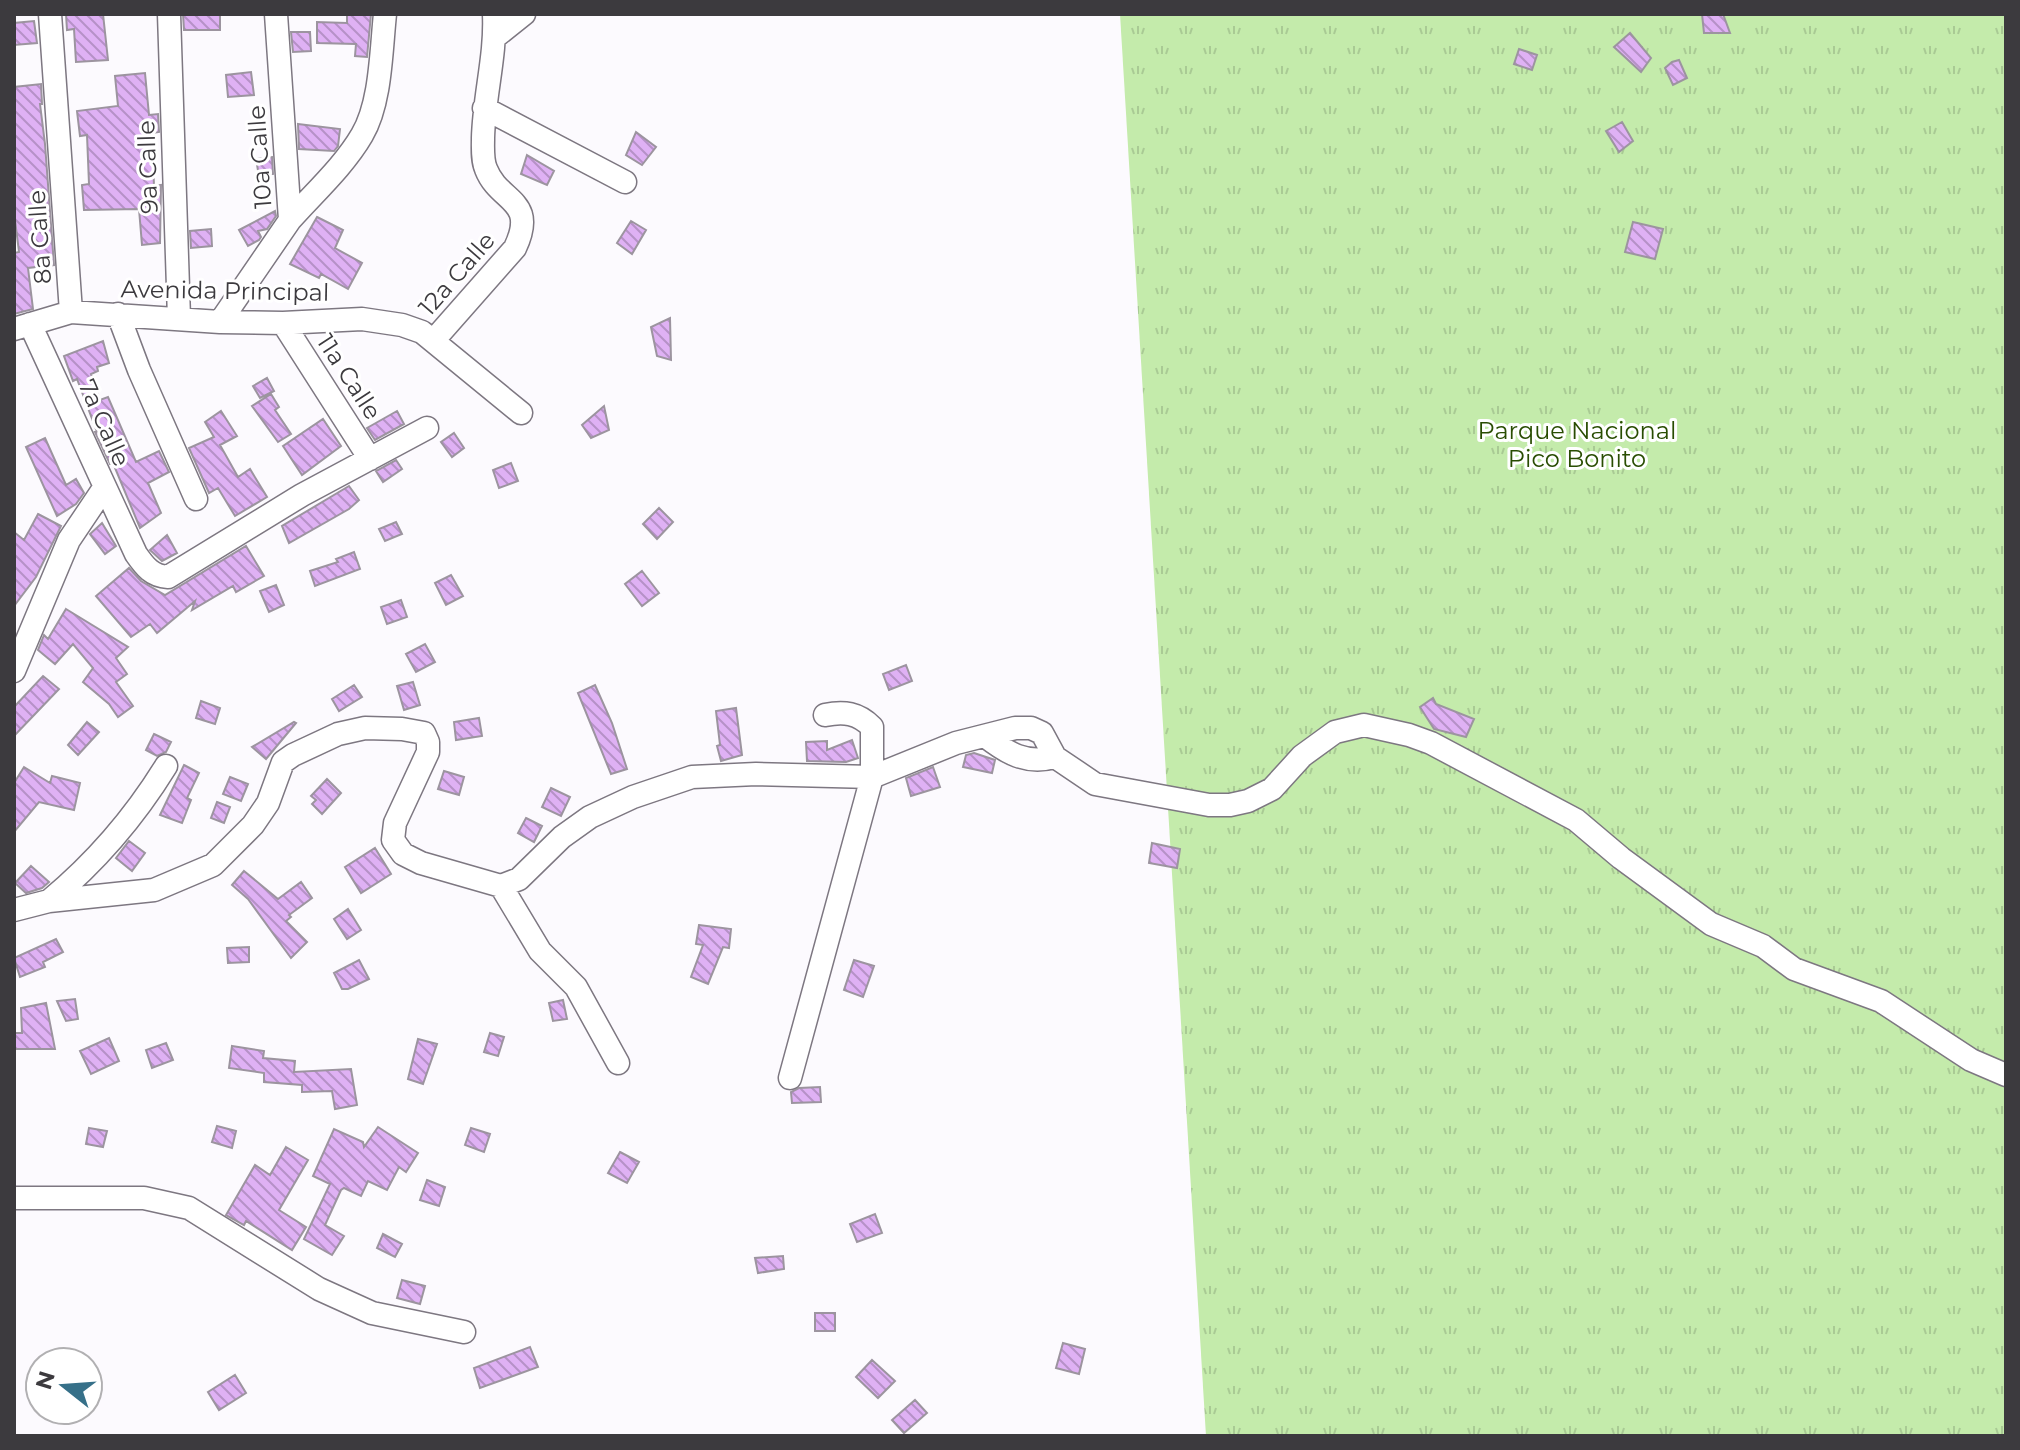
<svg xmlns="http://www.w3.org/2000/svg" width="2020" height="1450" viewBox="0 0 2020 1450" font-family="Montserrat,sans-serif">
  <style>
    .grass { fill: url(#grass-tufts) }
    .building { fill: url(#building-back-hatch); stroke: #9c949f; stroke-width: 2 }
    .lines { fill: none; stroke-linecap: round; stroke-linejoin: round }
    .minor-casing { stroke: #7d7781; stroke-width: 25 }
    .minor { stroke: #fff; stroke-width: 22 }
    .labels { text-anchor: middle; stroke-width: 6; stroke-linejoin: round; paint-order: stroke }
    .street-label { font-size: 24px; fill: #3c3a3e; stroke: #fff }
    .park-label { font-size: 24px; fill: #294d02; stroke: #fff }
  </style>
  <defs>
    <pattern id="grass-tufts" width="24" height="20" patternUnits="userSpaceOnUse" patternTransform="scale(2)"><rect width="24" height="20" fill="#c4ebab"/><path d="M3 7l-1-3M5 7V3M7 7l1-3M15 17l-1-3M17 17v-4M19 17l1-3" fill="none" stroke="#a9ca94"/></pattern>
    <pattern id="building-back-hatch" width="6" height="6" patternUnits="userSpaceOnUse" patternTransform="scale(2)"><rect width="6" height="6" fill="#dfb1f4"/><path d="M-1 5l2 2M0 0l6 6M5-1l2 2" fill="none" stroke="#b691c7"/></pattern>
  </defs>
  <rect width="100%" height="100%" fill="#fcfafe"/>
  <path class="grass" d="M1120 14H2006V1436H1206Z"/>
  <path class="building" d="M66 14H103L108 60 76 62 74 29 67 30Z
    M183 14H220V30H184Z
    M347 14H371L367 57 355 56 356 44 317 43V22L347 23Z
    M1702 14H1723L1730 33H1704Z
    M34 21 37 43 14 45V23Z
    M291 32H310L311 51 293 52Z
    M1630 33 1651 58 1641 72 1614 47Z
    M1519 49 1537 55 1532 70 1514 64Z
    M1679 60 1687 78 1673 85 1665 68 1672 62Z
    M251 72 254 95 228 97 226 75Z
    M145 73 149 115 158 114 159 132 152 133 154 186 161 185 160 243 142 245 139 209 84 210 82 185 89 184 87 135 80 136 77 111 118 106 115 76Z
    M41 84 42 104H40L45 144 54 265 28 268 33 309 14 314V253L19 252 14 212V87Z
    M1622 122 1633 141 1619 152 1606 131Z
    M298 124 340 129 338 146 334 151 299 149Z
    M636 132 656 147 642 165 626 155Z
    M527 155 554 171 547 185 521 174Z
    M272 157 273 174 259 176 256 159Z
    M275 211 276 216 267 229 258 231 261 237 259 240 248 246 239 230Z
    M317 217 343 230 335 248 362 263 348 289 321 274 319 278 290 264Z
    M631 221 646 230 632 254 617 243Z
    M1633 222 1663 229 1655 259 1625 252Z
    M211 229 212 246 191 248 190 231Z
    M670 318 671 360 657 356 651 327Z
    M103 341 109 363 97 367 98 371 91 374 100 400 108 397 136 462 159 451 169 472 148 483 161 513 140 528 113 463 110 464 95 432H97L77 379 73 381 64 356Z
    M267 378 274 391 260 398 253 386Z
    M271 394 279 407 275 410 291 434 278 442 252 406Z
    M604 406 609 430 591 438 582 425Z
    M221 411 237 436 220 445 238 477 250 469 267 497 235 516 218 488 209 493 189 448 214 437 205 422Z
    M397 411 404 424 375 440 367 428Z
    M323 419 341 446 302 475 283 446Z
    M454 433 464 448 452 457 441 442Z
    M45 438 66 485 76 479 84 493 76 504 57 516 26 447Z
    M396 460 402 469 383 482 376 471Z
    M511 463 518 481 499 488 493 470Z
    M349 486 359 500 349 509 289 543 282 526Z
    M659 508 673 522 657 539 643 524Z
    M38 514 61 526 36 577 14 606V532L24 540Z
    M396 522 402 534 385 541 379 529Z
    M102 523 116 546 105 554 90 534Z
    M167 535 177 553 162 561 150 550Z
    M246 546 264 576 236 592 233 586 192 610 195 601 157 633 150 624 131 637 96 596 129 568 141 581 165 595Z
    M354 552 360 569 315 586 310 571 338 562 336 559Z
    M642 571 659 593 642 606 625 584Z
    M451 575 463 596 446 605 435 583Z
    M276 585 284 605 269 612 260 591Z
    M401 600 407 617 387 624 381 607Z
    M66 609 128 647 116 658 127 674 116 682 133 706 118 717 109 704 83 682 93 668 73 644 55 664 38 650 44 635 48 639Z
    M425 644 435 662 416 672 406 654Z
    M906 665 912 681 889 690 883 674Z
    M43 676 59 689 14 736V707Z
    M413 682 420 705 404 710 397 686Z
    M354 685 362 697 339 711 332 699Z
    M595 685 612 723 627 769 611 774 578 693Z
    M1433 698 1436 704 1474 719 1466 737 1434 729 1420 707Z
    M201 701 220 708 215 724 196 718Z
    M736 708 742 755 721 761 717 746 720 745 716 711Z
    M479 718 482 736 456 740 454 722Z
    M87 722 99 732 78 755 68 745Z
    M294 722 296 723 266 759 252 747Z
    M154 734 171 742 166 752 157 756 146 750Z
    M852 740 858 758 846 762 807 761 806 742 827 741V750Z
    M974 753 995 760 992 773 963 767 966 755Z
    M184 765 199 773 187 798 191 800 182 823 160 815Z
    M24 767 50 783 52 776 80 783 74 810 39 802 14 832V783Z
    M933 767 940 787 911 796 906 778Z
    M444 771 464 777 459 795 438 789Z
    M230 777 248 784 241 801 223 794Z
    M327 779 341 793 322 814 312 804 316 800 311 796Z
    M551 788 570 797 561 816 542 807Z
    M217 802 230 807 224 823 211 818Z
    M526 818 542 826 534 842 518 833Z
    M129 841 145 853 132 871 116 858Z
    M1152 843 1180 849 1177 868 1149 863Z
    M375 848 391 874 361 893 345 867Z
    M31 866 49 882 42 888 26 893 15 883Z
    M244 871 278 899 301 882 312 898 289 915 291 917 286 921 307 942 291 958 248 899 232 885Z
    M348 909 361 930 347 939 334 919Z
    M699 925 731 929 729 948 723 947 708 984 691 977 703 945 696 944Z
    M56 939 63 952 43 962 45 967 20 977 14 958Z
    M249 947V962L228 963 227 948Z
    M359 960 369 979 348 989H342L334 973Z
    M854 960 874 966 863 997 844 990Z
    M75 999 78 1019 66 1021 57 1001Z
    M563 1000 567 1019 553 1021 549 1003Z
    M46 1003 55 1049H14V1033H22L21 1008Z
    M490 1033 504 1037 498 1056 484 1052Z
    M109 1038 119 1061 91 1074 80 1051Z
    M418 1039 437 1044 423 1084 408 1079Z
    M166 1043 173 1060 152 1068 146 1050Z
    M232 1046 264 1051 263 1058 295 1061 294 1072 351 1069 357 1105 335 1109 332 1091 302 1092V1085L264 1082V1073L229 1068Z
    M820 1087 821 1102 792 1103 791 1092 799 1088Z
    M217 1126 236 1131 232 1148 212 1142Z
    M378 1127 418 1153 406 1172 399 1167 387 1190 368 1181 361 1196 344 1188 341 1190 325 1225 344 1236 332 1255 304 1239 330 1184 313 1176 334 1129 363 1142 364 1147Z
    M89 1128 107 1131 103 1147 86 1144Z
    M471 1128 490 1134 484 1152 465 1145Z
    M286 1147 308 1160 279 1210 306 1227 292 1250 246 1221 244 1225 226 1215 255 1165 270 1175Z
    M620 1152 639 1162 627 1183 608 1173Z
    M427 1180 445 1187 439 1206 420 1200Z
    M875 1214 882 1233 857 1242 850 1224Z
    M383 1234 402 1244 395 1257 377 1248Z
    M783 1256 784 1269 758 1273 755 1258Z
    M402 1280 425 1286 420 1304 397 1298Z
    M815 1313H835V1331H815Z
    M1063 1343 1085 1349 1079 1374 1056 1368Z
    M530 1347 538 1367 480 1388 474 1368Z
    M872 1360 895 1381 878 1398 856 1377Z
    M235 1375 246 1393 219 1410 208 1392Z
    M915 1400 927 1413 904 1433 892 1420Z"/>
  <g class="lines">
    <defs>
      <path id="minor" d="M50 14 71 312
        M169 14 179 318
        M495 37 524 14
        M484 108 625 182
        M290 220C314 193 344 166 362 135 381 103 381 51 385 14
        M118 314 139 370 196 499
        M220 322 290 220 276 14
        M283 323 370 459
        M30 324 136 554C145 567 152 576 168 577L302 495 427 428
        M14 329 71 312 220 322 283 323 362 319 402 325 422 332 521 413
        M433 341 515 248C538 199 499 203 486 169 482 160 483 148 483 138 484 96 496 56 494 14
        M14 671 69 540 104 488
        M985 736C1007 753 1026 765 1055 757
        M501 886 540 951 576 987 618 1063
        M49 901C96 862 134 818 166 766
        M14 910 49 901 154 890 213 865 253 825 268 803 283 762 293 755 338 734 365 728 402 729 424 733 428 742V752L395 823 393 840 403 854 421 863 501 886 519 879 562 837 590 817 633 797 692 777 756 774 872 777 956 743 1015 728H1031L1042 733 1055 757 1095 784 1209 805H1230L1248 801 1272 789 1302 756 1335 732 1364 725 1409 735 1431 743 1576 820 1621 858 1711 924 1763 946 1794 969 1881 1001 1971 1060 2006 1075
        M790 1078 872 777V727C858 713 844 711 825 715
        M14 1198H144L189 1208 319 1289 372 1313 464 1332"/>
    </defs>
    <use href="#minor" class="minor-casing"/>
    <use href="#minor" class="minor"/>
  </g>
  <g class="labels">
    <g class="street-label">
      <text transform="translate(260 157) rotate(-94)" y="8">10a Calle</text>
      <text transform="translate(148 167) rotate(-92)" y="8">9a Calle</text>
      <text transform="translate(40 237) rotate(-94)" y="8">8a Calle</text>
      <text transform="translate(457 274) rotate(-49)" y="8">12a Calle</text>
      <text transform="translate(225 291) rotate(1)" y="8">Avenida Principal</text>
      <text transform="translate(349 377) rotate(57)" y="8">11a Calle</text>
      <text transform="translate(104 423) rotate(66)" y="8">7a Calle</text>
    </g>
    <g class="park-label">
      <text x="1577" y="439">Parque Nacional<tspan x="1577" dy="28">Pico Bonito</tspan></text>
    </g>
  </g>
  <rect width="2020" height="1450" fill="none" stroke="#3c3a3e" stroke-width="32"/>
  <g transform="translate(64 1386) rotate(287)"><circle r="38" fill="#ffffff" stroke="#b1b0b2" stroke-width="2"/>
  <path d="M0-6L14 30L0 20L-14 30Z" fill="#367089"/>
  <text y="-12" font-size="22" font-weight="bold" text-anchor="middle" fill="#3c3a3e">N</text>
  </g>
</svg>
